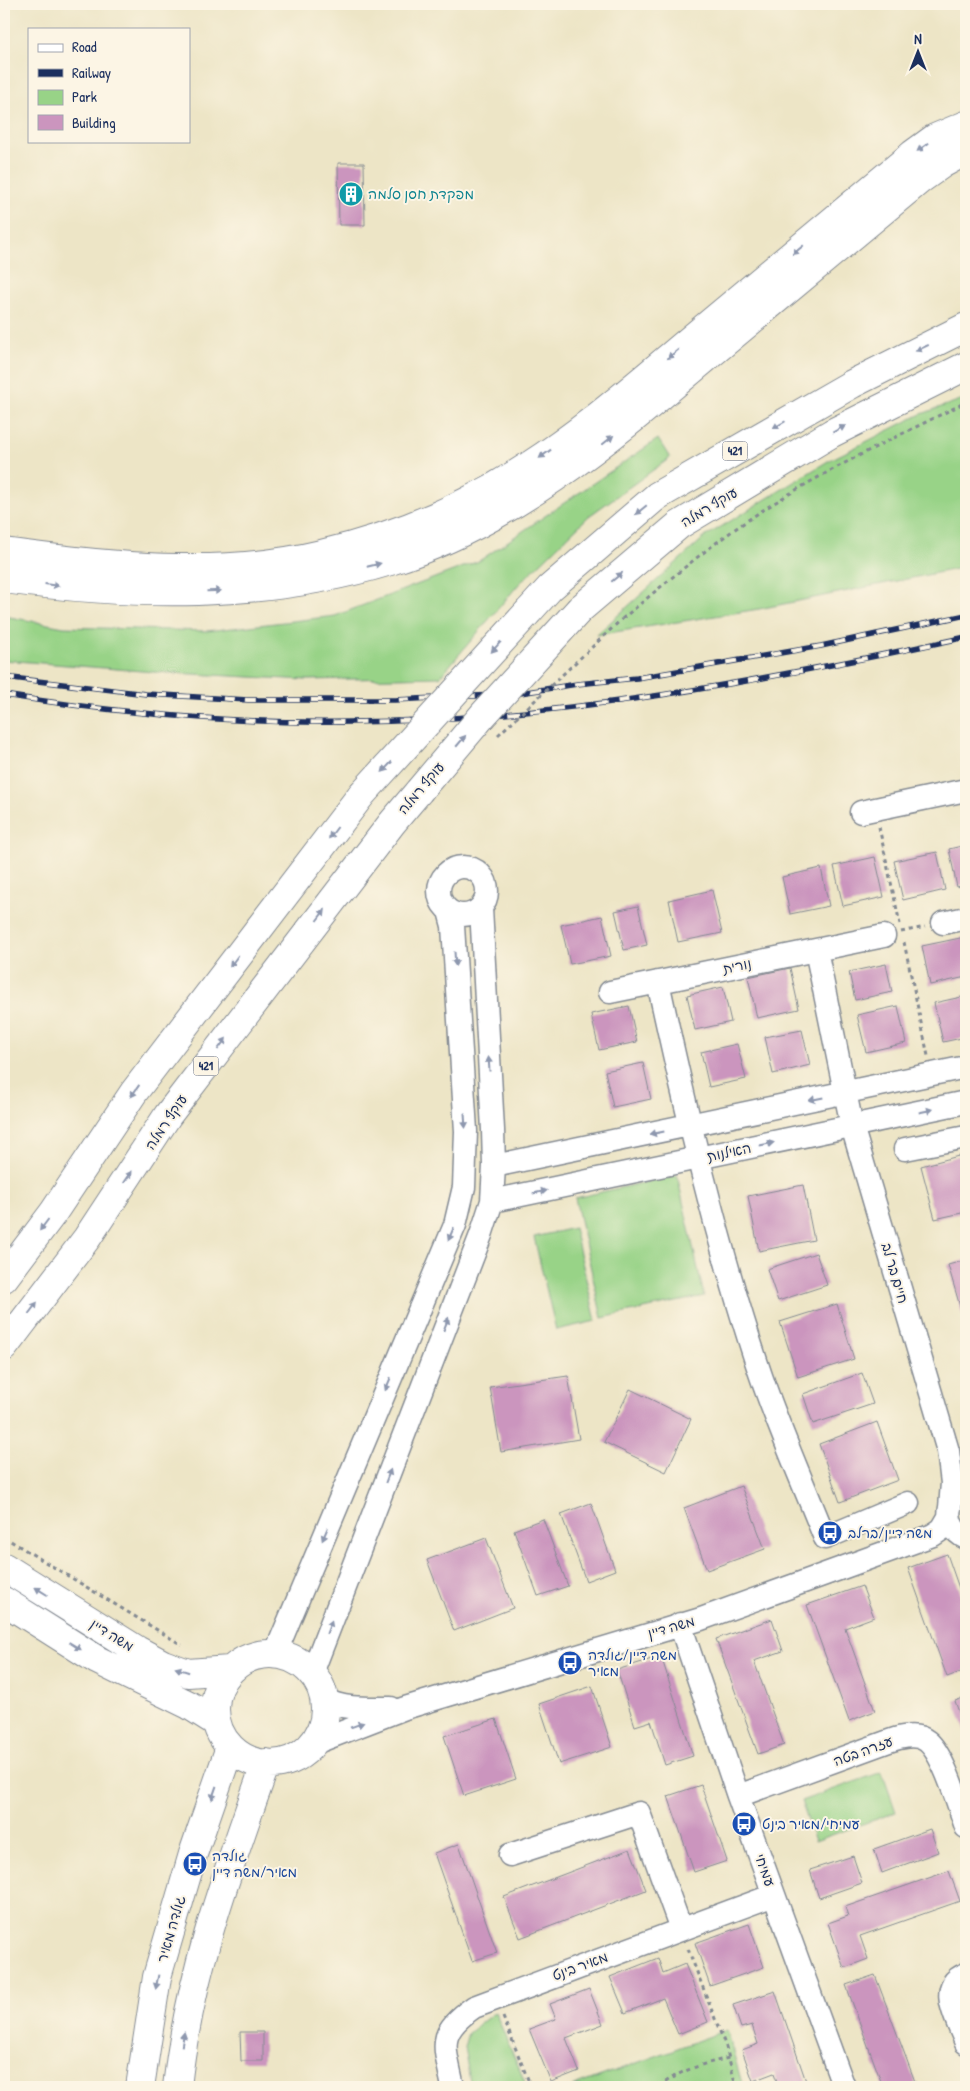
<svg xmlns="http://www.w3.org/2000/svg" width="970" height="2091" viewBox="0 0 970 2091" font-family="'Patrick Hand','Playpen Sans Hebrew',sans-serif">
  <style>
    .green { fill: #98d387; stroke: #5a8172 }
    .building { fill: #cb95be }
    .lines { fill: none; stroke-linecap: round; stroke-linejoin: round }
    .minor-casing { stroke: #848a92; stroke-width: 25 }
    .major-casing { stroke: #848a92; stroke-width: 30 }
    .path { stroke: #848a92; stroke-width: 3; stroke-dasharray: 4 4; stroke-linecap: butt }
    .minor { stroke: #fff; stroke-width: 22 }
    .major { stroke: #fff; stroke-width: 28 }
    .rail-casing { stroke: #1b2f5e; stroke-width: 5.5 }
    .rail { stroke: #fcf5e5; stroke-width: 4; stroke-dasharray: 11; stroke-linecap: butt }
    .major-bridge-casing { stroke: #848a92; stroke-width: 30; stroke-linecap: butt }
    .path-bridge { stroke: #848a92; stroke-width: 3; stroke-dasharray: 4 4; stroke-linecap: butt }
    .major-bridge { stroke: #fff; stroke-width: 28 }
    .oneway { fill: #8d97ae }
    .labels { text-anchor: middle; stroke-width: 4; stroke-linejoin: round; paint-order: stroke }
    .shield { fill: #fcf5e5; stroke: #5e6a86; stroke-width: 1 }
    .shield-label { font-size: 12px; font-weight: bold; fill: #1b2f5e }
    .culture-label { font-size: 14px; fill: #0d838f; stroke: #fcf5e5; text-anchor: start }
    .street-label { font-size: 14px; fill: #1b2f5e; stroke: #fcf5e5 }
    .transit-label { font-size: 14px; fill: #164399; stroke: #fcf5e5; text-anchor: start }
  </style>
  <rect width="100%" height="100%" fill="#fcf5e5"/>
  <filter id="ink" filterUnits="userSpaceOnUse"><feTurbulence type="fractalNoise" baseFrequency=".02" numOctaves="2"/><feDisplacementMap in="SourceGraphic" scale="10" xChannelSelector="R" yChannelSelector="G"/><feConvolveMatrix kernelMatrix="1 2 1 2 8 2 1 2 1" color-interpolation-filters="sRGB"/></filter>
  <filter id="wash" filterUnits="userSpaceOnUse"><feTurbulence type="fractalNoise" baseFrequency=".0096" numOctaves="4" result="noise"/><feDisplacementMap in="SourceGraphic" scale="20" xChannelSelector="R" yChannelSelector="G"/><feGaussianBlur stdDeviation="1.12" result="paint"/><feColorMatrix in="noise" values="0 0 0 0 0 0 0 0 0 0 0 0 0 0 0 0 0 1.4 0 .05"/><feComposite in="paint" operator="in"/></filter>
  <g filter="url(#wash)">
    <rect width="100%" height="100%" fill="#ede5c6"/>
    <path class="green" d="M966 398V567L759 609 596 635 706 536 828 461 919 415Z
      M658 439 670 458 589 516 519 584 440 677 307 680 154 672 4 660V616L64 627 207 631 335 616 479 561Z
      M677 1175 704 1296 602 1318 575 1198Z
      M574 1228 596 1321 556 1330 534 1237Z
      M882 1772 896 1812 815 1841 801 1801Z
      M495 2012 527 2087H471L464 2047 468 2033Z
      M727 2030 743 2087H571Z"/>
    <g id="blocks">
      <path class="building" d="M338 163H364L365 225H339Z
        M966 845V885L957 887 949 849Z
        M937 852 945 890 903 900 894 861Z
        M875 857 884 897 843 906 834 866Z
        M821 868 829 906 790 914 782 877Z
        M712 890 722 933 678 942 669 900Z
        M638 906 647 945 624 950 615 911Z
        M602 916 611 956 570 964 561 925Z
        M965 937 966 977 930 985 922 946Z
        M886 964 892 992 855 1000 849 972Z
        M790 968 799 1009 757 1018 748 977Z
        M723 987 731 1022 695 1030 687 995Z
        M966 996V1037L943 1042 934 1003Z
        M629 1006 637 1042 599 1050 591 1014Z
        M898 1006 906 1043 866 1052 857 1015Z
        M802 1030 810 1065 773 1074 765 1037Z
        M737 1044 746 1079 709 1087 701 1052Z
        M643 1063 651 1099 613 1107 605 1071Z
        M966 1154V1212L935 1219 921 1166Z
        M803 1185 814 1240 759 1251 748 1196Z
        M816 1253 827 1285 778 1301 767 1269Z
        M966 1260V1316L963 1317 948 1265Z
        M837 1304 854 1359 798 1377 780 1322Z
        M862 1373 873 1404 813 1424 803 1394Z
        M568 1376 579 1439 501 1452 490 1387Z
        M630 1389 691 1419 666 1472 604 1442Z
        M877 1422 898 1480 840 1502 819 1444Z
        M741 1486 765 1549 707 1570 684 1508Z
        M591 1503 615 1570 586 1581 561 1514Z
        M543 1519 568 1586 538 1596 514 1530Z
        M486 1538 513 1608 454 1631 427 1560Z
        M947 1554 966 1608V1670L947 1677 908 1568Z
        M862 1586 874 1617 845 1628 875 1711 849 1721 807 1605Z
        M772 1619 783 1651 754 1661 784 1745 758 1754 716 1639Z
        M661 1656 693 1756 665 1765 651 1721 635 1726 617 1670Z
        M592 1686 612 1747 559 1764 539 1704Z
        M966 1697V1732L955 1701Z
        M496 1719 516 1779 464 1796 444 1736Z
        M701 1785 727 1861 694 1872 668 1796Z
        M930 1829 938 1852 882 1873 874 1849Z
        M459 1844 497 1953 472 1961 434 1853Z
        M630 1849 646 1890 520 1938 504 1897Z
        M853 1856 862 1883 819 1898 810 1870Z
        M949 1871 960 1901 860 1936 868 1959 844 1968 828 1923 848 1916 845 1907Z
        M749 1924 764 1967 710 1986 695 1943Z
        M658 1958 663 1973 685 1964 708 2022 678 2034 663 1998 625 2013 610 1977Z
        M875 1975 917 2087H883L846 1985Z
        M589 1989 603 2024 566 2038 579 2071 551 2082 529 2029 556 2019 550 2004Z
        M775 1991 808 2087H779L774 2073 753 2081 742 2050 758 2044 752 2025 741 2028 733 2005Z
        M240 2032H263V2061H241Z"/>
    </g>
  </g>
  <g filter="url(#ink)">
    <use href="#blocks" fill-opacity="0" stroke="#848a92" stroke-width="1"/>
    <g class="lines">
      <defs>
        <path id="minor" d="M861 812 966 790
          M439 891a24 24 0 1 1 48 0a24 24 0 1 1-48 0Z
          M943 923 966 918
          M816 950 852 1126 948 1451 952 1483 950 1508
          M658 982C686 1111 716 1239 757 1364 776 1423 802 1480 825 1538L908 1503
          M610 992 884 936
          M905 1149 966 1137
          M494 1166 966 1067
          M492 1201 966 1102
          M950 1507C947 1521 953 1532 966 1538
          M680 1624 738 1796 844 2087
          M275 1654 455 1225 464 1187 466 1131 453 926 449 911
          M312 1673 481 1235 492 1201 494 1166 493 1130 481 908
          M324 1699C342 1710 371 1708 391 1708
          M312 1744 405 1708 701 1619 933 1535 942 1529 949 1517
          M738 1796 889 1741C900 1737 917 1733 927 1741 944 1754 959 1807 966 1827
          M510 1855 639 1813 681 1929
          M966 1974C935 1985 958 2021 966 2043
          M453 2087C445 2046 435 2034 474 2007L774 1895"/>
        <path id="major" d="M4 552C107 566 218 579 321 554 394 537 464 508 527 467 590 427 646 376 704 328 773 270 843 212 913 154L935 138 966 125
          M4 579C133 596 263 600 390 561 512 523 610 439 706 358 778 298 849 239 921 179L942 164 966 151
          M580 609 679 525 832 433 966 366
          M529 611 550 588 657 496 852 384 966 327
          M4 1278 53 1213 134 1092 362 794
          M4 1347 87 1238 168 1115 392 823 419 791
          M4 1567 137 1650 163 1664 188 1673 230 1670
          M4 1601 97 1660 189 1705 216 1722
          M215 1709a55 55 0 1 1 110 0a55 55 0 1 1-110 0Z
          M140 2087 157 1977 193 1854 230 1747
          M177 2087C189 1974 228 1870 266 1763"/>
      </defs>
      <use href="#minor" class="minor-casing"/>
      <use href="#major" class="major-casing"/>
      <path class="path" d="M622 619C663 585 704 550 748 520 816 474 893 439 966 402
        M879 827 900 924
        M901 932 925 927
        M904 942 928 1056
        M4 1375 8 1369
        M4 1537 182 1645
        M688 1949 726 2047 736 2087
        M503 2017 531 2087
        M673 2076 678 2087
        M659 2087C680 2070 702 2064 729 2058"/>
      <use href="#minor" class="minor"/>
      <use href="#major" class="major"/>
      <defs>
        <path id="rail" d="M4 677 146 694 248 700H395L514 694 577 684 637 678 712 665 821 646 966 615
          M4 695C117 713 234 724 349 722 557 720 763 681 966 637"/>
      </defs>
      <use href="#rail" class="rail-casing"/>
      <use href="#rail" class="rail"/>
      <defs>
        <path id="major-bridge" d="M419 791 483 715 580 609
          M362 794 529 611"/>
      </defs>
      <use href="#major-bridge" class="major-bridge-casing"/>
      <path class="path-bridge" d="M498 735 622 619"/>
      <use href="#major-bridge" class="major-bridge"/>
    </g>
    <defs><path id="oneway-solid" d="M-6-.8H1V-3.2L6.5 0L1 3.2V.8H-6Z" transform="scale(1.25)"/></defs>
    <g class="oneway">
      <use href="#oneway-solid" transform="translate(923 147) rotate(145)"/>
      <use href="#oneway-solid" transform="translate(798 250) rotate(140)"/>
      <use href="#oneway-solid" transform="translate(922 348) rotate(155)"/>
      <use href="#oneway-solid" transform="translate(673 354) rotate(140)"/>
      <use href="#oneway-solid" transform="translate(779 425) rotate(150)"/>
      <use href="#oneway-solid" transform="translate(839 429) rotate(-28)"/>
      <use href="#oneway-solid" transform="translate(608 440) rotate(-39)"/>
      <use href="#oneway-solid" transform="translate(545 454) rotate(144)"/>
      <use href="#oneway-solid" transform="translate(641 510) rotate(140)"/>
      <use href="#oneway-solid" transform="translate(374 565) rotate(-14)"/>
      <use href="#oneway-solid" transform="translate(617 577) rotate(-40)"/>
      <use href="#oneway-solid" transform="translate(52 585) rotate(7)"/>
      <use href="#oneway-solid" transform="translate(214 591) rotate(-2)"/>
      <use href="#oneway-solid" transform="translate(496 647) rotate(132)"/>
      <use href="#oneway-solid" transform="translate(461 741) rotate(-50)"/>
      <use href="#oneway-solid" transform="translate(387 767) rotate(133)"/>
      <use href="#oneway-solid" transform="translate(333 833) rotate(127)"/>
      <use href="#oneway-solid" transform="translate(321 915) rotate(-53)"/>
      <use href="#oneway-solid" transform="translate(455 959) rotate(86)"/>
      <use href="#oneway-solid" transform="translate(234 961) rotate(127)"/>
      <use href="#oneway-solid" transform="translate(222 1044) rotate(-53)"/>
      <use href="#oneway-solid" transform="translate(489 1064) rotate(-94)"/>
      <use href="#oneway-solid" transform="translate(135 1091) rotate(125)"/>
      <use href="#oneway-solid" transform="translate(816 1099) rotate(168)"/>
      <use href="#oneway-solid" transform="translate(926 1111) rotate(-12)"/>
      <use href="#oneway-solid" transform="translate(465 1121) rotate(86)"/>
      <use href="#oneway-solid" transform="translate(657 1133) rotate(169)"/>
      <use href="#oneway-solid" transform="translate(767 1144) rotate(-12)"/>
      <use href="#oneway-solid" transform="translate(128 1177) rotate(-56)"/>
      <use href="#oneway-solid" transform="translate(540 1192) rotate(-12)"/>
      <use href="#oneway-solid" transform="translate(44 1225) rotate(127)"/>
      <use href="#oneway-solid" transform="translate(451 1234) rotate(113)"/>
      <use href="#oneway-solid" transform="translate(33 1308) rotate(-53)"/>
      <use href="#oneway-solid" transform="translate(446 1324) rotate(-69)"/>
      <use href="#oneway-solid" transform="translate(388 1384) rotate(113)"/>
      <use href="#oneway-solid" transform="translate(388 1476) rotate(-69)"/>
      <use href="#oneway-solid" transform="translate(325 1534) rotate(113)"/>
      <use href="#oneway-solid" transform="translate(41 1591) rotate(-148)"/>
      <use href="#oneway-solid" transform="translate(329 1627) rotate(-69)"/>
      <use href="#oneway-solid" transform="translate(75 1646) rotate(32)"/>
      <use href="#oneway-solid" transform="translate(182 1670) rotate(-162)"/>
      <use href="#oneway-solid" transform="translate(357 1725) rotate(-20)"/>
      <use href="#oneway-solid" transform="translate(214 1793) rotate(109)"/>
      <use href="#oneway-solid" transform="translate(157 1982) rotate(101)"/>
      <use href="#oneway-solid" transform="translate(183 2039) rotate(-80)"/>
    </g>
  </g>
  <defs>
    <symbol id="building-disc" viewBox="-11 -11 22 22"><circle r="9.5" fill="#0f9aa8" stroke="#fcf5e5"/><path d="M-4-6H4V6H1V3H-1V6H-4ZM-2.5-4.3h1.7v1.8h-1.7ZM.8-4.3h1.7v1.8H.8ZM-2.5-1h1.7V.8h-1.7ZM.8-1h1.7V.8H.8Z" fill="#fff"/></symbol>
    <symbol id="bus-disc" viewBox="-11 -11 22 22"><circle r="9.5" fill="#1a4fb4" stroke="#fcf5e5"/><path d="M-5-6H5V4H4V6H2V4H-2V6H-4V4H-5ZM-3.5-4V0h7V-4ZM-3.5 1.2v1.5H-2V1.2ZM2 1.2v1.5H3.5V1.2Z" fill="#fff"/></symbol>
  </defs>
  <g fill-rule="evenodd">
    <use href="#building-disc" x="337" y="180" width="28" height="28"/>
    <use href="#bus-disc" x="816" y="1519" width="28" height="28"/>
    <use href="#bus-disc" x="556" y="1649" width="28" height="28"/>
    <use href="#bus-disc" x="730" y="1810" width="28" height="28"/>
    <use href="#bus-disc" x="181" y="1850" width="28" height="28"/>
  </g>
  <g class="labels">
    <g class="shield">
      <rect x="722.5" y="441.5" width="25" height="19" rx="4"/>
      <rect x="193.5" y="1056.5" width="25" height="19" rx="4"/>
    </g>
    <g class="shield-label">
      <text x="735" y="455">421</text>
      <text x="206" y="1070">421</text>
    </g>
    <g class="culture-label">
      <text x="368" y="199">מפקדת חסן סלמה</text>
    </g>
    <g class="street-label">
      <text transform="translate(709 507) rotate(-31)" y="5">עוקף רמלה</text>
      <text transform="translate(421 788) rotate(-50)" y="5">עוקף רמלה</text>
      <text transform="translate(737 966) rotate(-12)" y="5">נורית</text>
      <text transform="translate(166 1122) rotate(-56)" y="5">עוקף רמלה</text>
      <text transform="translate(729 1152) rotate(-12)" y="5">האילנות</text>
      <text transform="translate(895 1273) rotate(74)" y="5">חיים בר לב</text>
      <text transform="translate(671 1627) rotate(-16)" y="5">משה דיין</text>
      <text transform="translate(112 1635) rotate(32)" y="5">משה דיין</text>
      <text transform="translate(863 1751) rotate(-20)" y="5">עזרה בטה</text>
      <text transform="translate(765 1870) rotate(70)" y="5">עמיחי</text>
      <text transform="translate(171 1929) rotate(-74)" y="5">גולדה מאיר</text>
      <text transform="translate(580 1966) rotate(-20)" y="5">מאיר בינט</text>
    </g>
    <g class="transit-label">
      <text x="848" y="1538">משה דיין/ברלב</text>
      <text x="588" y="1660">משה דיין/גולדה<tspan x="588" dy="16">מאיר</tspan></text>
      <text x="762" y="1829">עמיחי/מאיר בינט</text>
      <text x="212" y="1861">גולדה<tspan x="212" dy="16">מאיר/משה דיין</tspan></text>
    </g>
  </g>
  <rect width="970" height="2091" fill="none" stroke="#fcf5e5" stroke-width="20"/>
  <rect x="28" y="28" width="162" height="115" fill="#fcf5e5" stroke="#a2a6af"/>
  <rect x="38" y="44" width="25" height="8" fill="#ffffff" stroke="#a2a6af"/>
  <text x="72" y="52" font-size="15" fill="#1b2f5e">Road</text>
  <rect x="38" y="69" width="25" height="8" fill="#1b2f5e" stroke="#a2a6af"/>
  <text x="72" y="78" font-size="15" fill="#1b2f5e">Railway</text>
  <rect x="38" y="90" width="25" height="15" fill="#98d387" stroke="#a2a6af"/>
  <text x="72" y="102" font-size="15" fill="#1b2f5e">Park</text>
  <rect x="38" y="115" width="25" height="15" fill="#cb95be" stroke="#a2a6af"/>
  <text x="72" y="128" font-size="15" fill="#1b2f5e">Building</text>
  <g transform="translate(918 52)" stroke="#fcf5e5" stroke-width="4" paint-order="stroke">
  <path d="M0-4L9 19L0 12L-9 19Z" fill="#1b2f5e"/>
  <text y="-8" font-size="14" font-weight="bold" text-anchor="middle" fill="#1b2f5e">N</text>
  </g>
</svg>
